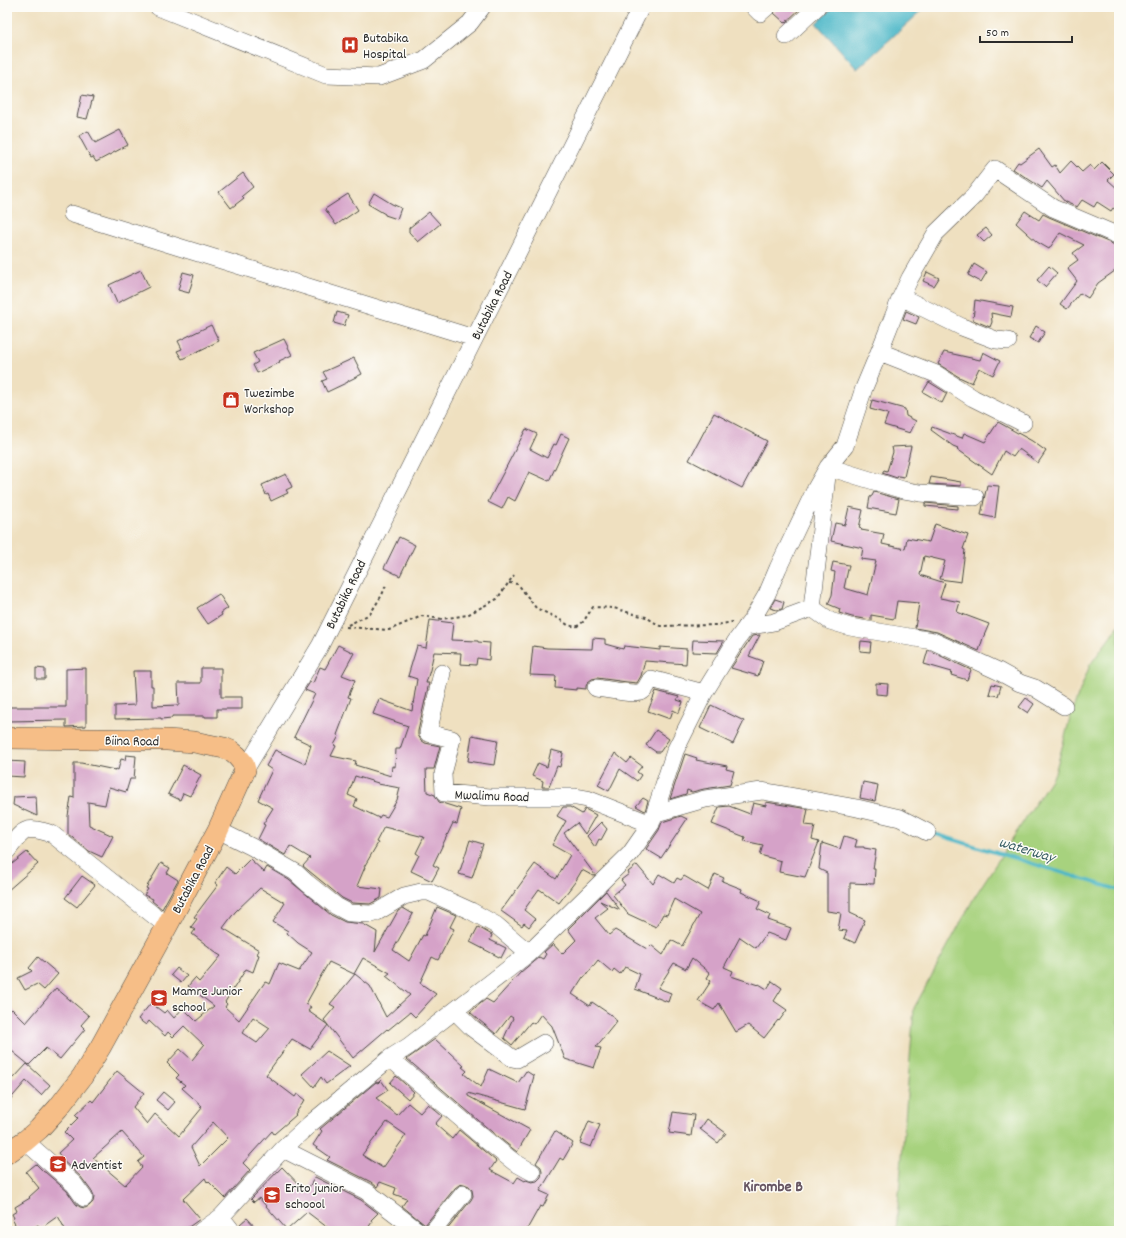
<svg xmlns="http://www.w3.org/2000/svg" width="1126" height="1238" viewBox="0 0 1126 1238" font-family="Dekko,sans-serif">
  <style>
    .green { fill: #a7d27e; stroke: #697e54 }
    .water { fill: #4bb7c8; stroke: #3b717a }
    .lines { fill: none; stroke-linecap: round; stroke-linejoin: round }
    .stream { stroke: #4bb7c8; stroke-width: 3.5 }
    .building { fill: #d5a2c8; fill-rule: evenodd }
    .minor-casing { stroke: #484641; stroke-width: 18 }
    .major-casing { stroke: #484641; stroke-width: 22 }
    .path { stroke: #484641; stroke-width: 2; stroke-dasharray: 3 3; stroke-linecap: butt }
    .minor { stroke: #fff; stroke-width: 17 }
    .major { stroke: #f6be87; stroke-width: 21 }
    .labels { text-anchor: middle; stroke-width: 3; stroke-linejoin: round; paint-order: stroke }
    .poi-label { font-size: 14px; fill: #2b2b2b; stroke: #fdfcf7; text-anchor: start }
    .street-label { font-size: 14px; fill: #2b2b2b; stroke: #fdfcf7 }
    .water-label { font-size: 15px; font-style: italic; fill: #365c62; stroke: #fdfcf7 }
    .quarter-label { font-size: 16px; font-weight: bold; fill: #665562; stroke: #fdfcf7 }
  </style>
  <rect width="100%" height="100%" fill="#fdfcf7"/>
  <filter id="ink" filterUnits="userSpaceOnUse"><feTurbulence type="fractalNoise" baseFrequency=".025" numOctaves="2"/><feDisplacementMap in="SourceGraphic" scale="8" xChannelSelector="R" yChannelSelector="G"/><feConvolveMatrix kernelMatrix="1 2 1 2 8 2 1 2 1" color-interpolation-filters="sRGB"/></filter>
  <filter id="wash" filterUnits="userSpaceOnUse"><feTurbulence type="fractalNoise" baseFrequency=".012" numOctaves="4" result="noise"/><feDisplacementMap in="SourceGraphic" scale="16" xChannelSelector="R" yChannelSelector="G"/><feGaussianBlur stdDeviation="0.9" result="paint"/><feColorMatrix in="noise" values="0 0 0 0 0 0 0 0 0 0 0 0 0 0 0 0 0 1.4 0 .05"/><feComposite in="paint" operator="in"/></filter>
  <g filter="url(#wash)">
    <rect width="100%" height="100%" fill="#efe0c0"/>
    <path class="green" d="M1119 625V1231H896L914 1008 975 896 1055 773 1072 711 1090 665Z"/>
    <path class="water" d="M834 7H926L857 69 816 23Z"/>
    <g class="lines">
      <path class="stream" d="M932 833 1119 890"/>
    </g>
    <g id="blocks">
      <path class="building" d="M777 7H802L785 23 774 13Z
        M82 95 93 97 87 119 77 117Z
        M120 130 128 145 96 162 93 157 91 158 79 136 88 131 95 143Z
        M1039 149 1052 167 1055 165 1060 173 1071 161 1082 172 1090 165 1094 170 1102 162 1114 174 1108 180 1119 190V212L1113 208 1111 211 1097 202 1094 207 1082 200 1077 207 1065 202 1047 181 1042 188 1013 169 1018 162 1020 163Z
        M243 173 253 187 242 196 244 198 231 208 219 192Z
        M374 193 392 204 401 208 397 219 385 215V214L368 204Z
        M348 194 358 210 336 225 325 209Z
        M1025 211 1039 220 1043 214 1049 217 1115 245 1119 246V268L1098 283 1088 298 1080 293 1067 309 1060 304 1077 281 1067 268 1078 260 1073 253 1084 245 1060 233 1049 249 1037 242 1016 223Z
        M429 212 440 224 418 242 409 232V228Z
        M986 228 992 235 984 242 977 235Z
        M974 264 987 272 981 282 968 275Z
        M1049 266 1057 273 1045 287 1037 280Z
        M141 270 149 287 117 303 109 285Z
        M183 272 194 275 189 293 178 290Z
        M927 272 939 278 934 286 923 281Z
        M975 300 1013 307 1011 317 991 313 992 322 990 327 973 320Z
        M906 311 919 317 916 324 903 319Z
        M337 312 348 315 344 326 334 323Z
        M211 325 219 341 182 359 177 351 182 349 178 341Z
        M1036 326 1045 332 1038 343 1029 338Z
        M284 339 292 355 279 361 280 362 257 373 253 365 258 362 253 353Z
        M944 352 980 360 983 352 1000 361 993 375 979 368 972 383 959 377 938 364Z
        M354 358 362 374 348 381V382L327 392 322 381 327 379 323 372Z
        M929 382 947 393 942 403 923 392Z
        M872 400 905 409 906 416 916 421 910 433 884 425 888 414 870 409Z
        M714 413 767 441 742 488 689 460Z
        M998 422 1032 441 1046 451 1038 463 1019 449 1013 457 1004 451 992 474 957 449 958 448 953 446 931 430 932 427 962 438 964 433 985 442Z
        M526 429 537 434 530 449 547 458 554 444 556 445 561 434 569 438 549 481 529 472 515 501 508 497 502 509 488 502Z
        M911 446 904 477 898 476 897 478 882 473 884 470 887 471 893 452 892 447Z
        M286 474 292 487 286 490 288 493 271 501 268 494 266 495 262 485Z
        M931 477 961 482V486L929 484Z
        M987 485 999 486 995 518 981 515Z
        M874 492 899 499 896 513 868 508 870 497 872 496Z
        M925 503 958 506V509L925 506Z
        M849 507 863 510 859 528 862 529 861 530 884 534 882 544 905 549 907 538 929 542 935 524 968 535 963 549 965 550 961 582 940 579 945 561 924 556 920 575 945 583 940 598 960 602 957 612 989 624 983 638 979 651 937 632 915 628 919 603 897 601 894 619 871 615V620L852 617 839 613 840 609 828 604 832 595 835 572 831 571 833 562 849 565 844 588 868 595 876 561 861 559 863 548 831 541 835 523 845 525Z
        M399 537 415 545 400 576 384 568Z
        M219 594 228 608 221 613 222 615 208 624 197 608Z
        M775 599 784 602 782 609 777 610 770 608Z
        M430 620 453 623 451 640 478 641V642L490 643 489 660 477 658 476 665 460 664 461 653 434 652 430 670 426 683H429L418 731V735L421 740 425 743 440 746 434 769H426L427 792 435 795 439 802 461 809 457 824 453 823 433 865 439 868 432 881 411 871 419 855 416 853 424 837 384 827 376 842 378 843 364 867H365L357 886 382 889 381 898 370 904 352 903 342 898 303 866 310 858 290 846 285 855 258 839 265 825 263 824 273 808 258 800 272 770 266 766 275 750 305 764 311 745 294 737 315 694 305 690 310 682 313 683 320 667 325 669 338 645 354 653 342 675 355 680 348 697 351 698 337 735 339 736 334 745 336 746 331 756 356 761 355 765 391 776 392 766 395 767 396 749H400L408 726 373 714 379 699 412 711 417 679 408 676 417 646 426 648ZM355 776 378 783V784L400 788 397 800 387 817 381 815 379 818 354 806 357 799 348 795Z
        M760 635 749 656 763 661 758 676 731 668 752 636Z
        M593 638 605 639V644L623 649 624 646 660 650V647L687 649 686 664 645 661 641 676 637 683 627 682 597 678 592 679 588 682 586 686V689L577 688V690L555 688 556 676 530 675 533 646 547 648 592 649Z
        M693 640 724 641 717 653 692 652Z
        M861 641 871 642 870 652 860 651Z
        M928 650 971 670 967 680 951 675 952 672 924 664Z
        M36 668 45 669V679H36Z
        M86 668V726L66 727V720L7 721V707H66V669Z
        M201 668H221V697H242V709H217V717H205V716H172V718L161 719V718L115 719V706L135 705 133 671H151V686H153V706L179 705 178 683H201Z
        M876 683 888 684 887 695 876 694Z
        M992 684 1001 686 998 696 989 694Z
        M656 691 679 697 677 700 683 702 679 713 673 710 670 719 648 711Z
        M1026 698 1034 704 1028 713 1019 707Z
        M711 705 744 721 733 744 700 728Z
        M656 730 669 739 660 752H656L646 745Z
        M472 735 498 740 494 765 468 761Z
        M551 750 563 753 560 767 557 766 549 787H542L543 781 532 776 538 763 547 767Z
        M615 753 627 763 631 758 642 766 637 772 641 775 637 781 620 769 609 791 598 785Z
        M685 754 697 758 696 760 727 766 726 769 734 771 730 785 704 789 692 792 687 790 686 794 670 799Z
        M126 755 136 756 134 779H130L126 792 109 787 105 805 88 802 89 825 113 836 102 857 89 851 68 834V816L71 797 74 798V763H81L115 770 116 769 118 770 121 759 125 760Z
        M7 761 25 762 24 777 7 776Z
        M183 765 201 775 190 796 183 793 180 800 168 794Z
        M863 782 878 785 875 801 860 798Z
        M36 796 37 816 13 805 14 797Z
        M643 798 648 801 645 811 636 806Z
        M766 802 808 809 805 825 815 826 812 840 819 842 805 877 779 872 781 861 760 855 763 845 744 841 745 837 712 824 719 807 729 806 750 814 753 803 766 806Z
        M563 807H570L582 814 585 809 596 815 585 834 577 823 564 833 595 875 593 876 582 870 575 882 559 903 539 889 524 910 535 919 529 927 524 923 522 926 501 911 535 864 556 879 570 855 552 845 566 821 557 816Z
        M681 816 687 819 661 858 646 849 659 830 662 822Z
        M601 822 607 829 601 840 599 839 595 847 587 836Z
        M844 836 857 840 855 847H864V848L876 850 873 869H875L874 884 850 883V913L865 920 855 943 844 938 847 931 838 930 841 913 827 911V873L819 869 822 843 840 849Z
        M470 840 483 844 472 878 459 874Z
        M27 852 38 864 7 891V868Z
        M250 859 264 872 267 867 289 880 331 915 345 922 363 924 377 932 375 952 398 911 403 908 413 914 393 950 409 961 423 935 425 936 437 907 456 915 450 927 454 929 438 960 432 957 420 983 436 994 415 1017 410 1012 388 1030 387 1029 353 1058 324 1020 335 1007 330 1004 355 974 370 986 386 1017 410 995 386 976 390 973 363 958 354 974 329 962 316 984H317L306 1004 311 1007 308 1011 328 1025 310 1049 292 1039 266 1075 295 1097 297 1094 305 1100 295 1114 296 1115 274 1134 272 1131 243 1163 250 1170 225 1198 208 1181 207 1182 205 1178 183 1199 200 1219 183 1231H66L58 1216 41 1228 38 1225 27 1231H19L12 1219 14 1218 12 1214 17 1211 15 1207 30 1198 29 1197 39 1188 26 1172 36 1164 44 1172H45L67 1191 76 1204 80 1207 85 1208 89 1206 93 1202 94 1197 92 1192 81 1177 61 1159 62 1158 58 1153 72 1140 64 1132 78 1118 75 1115 91 1100 93 1102 117 1071 144 1093 133 1107 147 1124 155 1114 179 1136 202 1108 200 1107 202 1106 182 1088 185 1085 176 1078 179 1075 167 1063 180 1049 192 1060 204 1045 184 1026 173 1037 168 1032 165 1036 149 1021 146 1025 138 1019 151 1003 164 1013 167 1010 174 1018 183 1008 196 1021 214 1006 188 986 195 978 199 982 221 956 216 953V952L192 934 195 930 191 927 197 919 194 917 218 885 215 883 226 867 235 874ZM260 888 285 903 273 922 288 931 287 933 298 943 312 952 299 971 279 963 270 984 265 982 239 1020 225 1007 227 1004 225 1002 246 969 253 972 259 955 257 954 259 950 223 928 235 912ZM253 1017 270 1028 257 1043 242 1033ZM213 1122 228 1138 200 1166 191 1147ZM122 1132 144 1157 138 1162 142 1167 125 1185 93 1158Z
        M161 863 170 868 167 873 178 880 162 909 152 901 153 899 144 895 148 889 146 888Z
        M637 865 653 884 659 874 674 883 677 878 681 880 684 876 708 890 715 874 724 878 722 881 742 889 741 892 761 901 757 909 770 915 768 920 791 928 786 940 767 933 756 948 740 937 724 967 733 971 731 976 758 985 759 984 767 989 772 981 782 988 774 1001 787 1010 779 1021 778 1020 764 1038 748 1025 736 1032 719 1003 714 1010 698 1001 711 981 707 978 710 973 692 958 686 969 674 963 658 988 671 993 668 1002 635 989 640 974 625 967 620 974 614 969 612 972 598 960 584 978 583 977 572 994 590 1006 592 1002 614 1017 613 1018 617 1021 596 1047 601 1048 594 1068 565 1059 552 1026 541 1014 534 1024 531 1022 512 1045 504 1038 513 1018 510 1016 496 1034 479 1020 470 1012 486 999 493 1003 521 972 539 957 543 959 546 954 544 952 553 944 562 954 576 940 568 929 606 891 620 910 600 901 608 908 595 918 609 935 615 930 647 949 651 945 663 955 671 940 682 946 700 914 674 899 667 915 663 914 656 927 628 914 613 895 625 885 621 880 629 874 628 872Z
        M82 876 95 885 77 907 65 898Z
        M478 927 492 935 490 940 506 948 501 958 470 942Z
        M38 957 58 974 44 990 37 984 25 990 18 978 32 971 29 968Z
        M177 968 187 976 181 983 171 975Z
        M56 988 89 1016 81 1025 85 1029 60 1059 46 1048 29 1065 7 1047V1014L12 1009 26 1023Z
        M435 1039 464 1066 462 1067 467 1071 464 1074 481 1087 489 1069 518 1083 526 1071 534 1076 525 1109 468 1093V1096L530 1130 517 1152 492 1132 407 1059Z
        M327 1051 350 1066 326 1084 321 1077 314 1087 302 1074Z
        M27 1064 50 1085 41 1095 26 1081 7 1103V1072L14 1078Z
        M396 1076 414 1092 408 1099 390 1083Z
        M381 1080 388 1090 376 1098 397 1115 408 1103 420 1113 428 1104 442 1116 435 1124 452 1139 459 1130 496 1161 490 1170 514 1183 518 1177 525 1181 526 1180 532 1182 537 1181 541 1177 542 1172 541 1167 536 1163 555 1131 573 1143 563 1160 560 1158 540 1191 549 1195 543 1207 540 1206 526 1231H446L471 1200 473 1196 472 1190 469 1186 464 1184 459 1185 455 1188 425 1225 402 1206 407 1199 394 1194 396 1188 380 1182 377 1187 371 1182 327 1160 330 1157 313 1145 322 1131 320 1129 376 1082 378 1083ZM387 1122 406 1135 383 1168 362 1155Z
        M163 1092 175 1102 168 1110 156 1100Z
        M673 1112 694 1115 691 1136 669 1133Z
        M707 1119 726 1133 718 1143 700 1129Z
        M589 1121 600 1125 591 1147 580 1143Z
        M282 1167 306 1192 315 1177 361 1200 378 1213 371 1220 372 1222 366 1231H332L307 1212 287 1230 259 1198 254 1202 251 1199Z
        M247 1218 259 1231H242L240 1224Z"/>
    </g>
  </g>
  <g filter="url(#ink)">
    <use href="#blocks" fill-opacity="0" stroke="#484641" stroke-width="1"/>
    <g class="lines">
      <defs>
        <path id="minor" d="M158 7 326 75 379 77 424 60 470 23 482 7
          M754 7 760 13 767 7
          M786 36 817 7
          M72 214 474 338
          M901 297 962 327 996 340 1008 341
          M880 352 936 374 973 398 1023 423
          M812 608 828 467 903 490 920 493 975 497
          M746 627 774 622 812 608 830 621 850 627 933 641 998 671 1020 683 1035 688 1064 706
          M442 673 428 733 452 739 443 774 444 793 490 797H576L587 799 651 824
          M596 688C605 689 634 695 641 692 646 690 648 683 651 679L704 693
          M245 770 320 646 641 7
          M656 813 705 799 762 791 857 808 900 818 927 832
          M218 830 252 847 295 872 307 883 336 906 349 913 372 914 377 912 404 896 421 892H429L471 911 496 925 529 953
          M7 851C24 829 24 825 52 834L167 926
          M455 1011 472 1028 512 1058 517 1059 544 1043
          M390 1058 486 1140 514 1162 532 1172
          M25 1141 74 1184 84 1198
          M283 1149 366 1191 418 1231
          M221 1217 232 1231
          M201 1231 221 1217 283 1149 310 1124 390 1058 409 1046 529 953 630 854 651 824 675 751 704 693 736 641 753 618 767 594 778 568 816 488 828 467 845 446 864 388 882 345 901 297 910 278 936 233 974 196 995 169 1053 208 1119 236
          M433 1231 463 1194"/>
        <path id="major" d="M7 738 167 740 194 742 224 748 231 751 237 756 243 763 245 770 218 830 167 926 101 1046 82 1077 58 1108 39 1129 25 1141 7 1153"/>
      </defs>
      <use href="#minor" class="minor-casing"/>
      <use href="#major" class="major-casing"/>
      <path class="path" d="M509 583 518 584 536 608 559 619 568 625 576 627 583 622 593 607 614 608 630 613 646 617 660 626 717 625 732 622
        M348 625 370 614 382 595 386 585
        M346 627 389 630 422 616 442 619 467 615 497 599 514 575"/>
      <use href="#minor" class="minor"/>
      <use href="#major" class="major"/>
    </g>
  </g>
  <defs>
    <symbol id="hospital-square" viewBox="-11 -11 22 22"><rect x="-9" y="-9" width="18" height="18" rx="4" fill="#c8321e" stroke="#fdfcf7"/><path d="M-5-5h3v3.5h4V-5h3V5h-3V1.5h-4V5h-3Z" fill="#fff"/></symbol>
    <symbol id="shop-square" viewBox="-11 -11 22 22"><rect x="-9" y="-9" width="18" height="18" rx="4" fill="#c8321e" stroke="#fdfcf7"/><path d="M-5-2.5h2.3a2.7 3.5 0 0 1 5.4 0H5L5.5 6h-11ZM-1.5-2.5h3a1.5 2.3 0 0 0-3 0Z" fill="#fff"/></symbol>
    <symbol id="school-square" viewBox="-11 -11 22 22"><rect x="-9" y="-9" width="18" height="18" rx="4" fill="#c8321e" stroke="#fdfcf7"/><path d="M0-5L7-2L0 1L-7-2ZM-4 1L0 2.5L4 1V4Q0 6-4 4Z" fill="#fff"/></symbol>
  </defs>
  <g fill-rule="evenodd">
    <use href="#hospital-square" x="340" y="35" width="20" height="20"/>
    <use href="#shop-square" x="221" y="390" width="20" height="20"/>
    <use href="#school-square" x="149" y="988" width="20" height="20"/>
    <use href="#school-square" x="48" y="1154" width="20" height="20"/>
    <use href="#school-square" x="262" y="1185" width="20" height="20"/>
  </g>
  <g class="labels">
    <g class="poi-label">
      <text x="363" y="42">Butabika<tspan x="363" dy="16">Hospital</tspan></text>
      <text x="244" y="397">Twezimbe<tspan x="244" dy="16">Workshop</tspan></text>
      <text x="172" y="995">Mamre Junior<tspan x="172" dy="16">school</tspan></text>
      <text x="71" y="1169">Adventist</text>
      <text x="285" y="1192">Erito junior<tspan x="285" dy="16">schoool</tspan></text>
    </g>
    <g class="street-label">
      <text transform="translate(491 305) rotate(-63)" y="5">Butabika Road</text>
      <text transform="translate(345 594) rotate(-64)" y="5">Butabika Road</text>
      <text transform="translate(132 740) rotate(1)" y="5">Biina Road</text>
      <text transform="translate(492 795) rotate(2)" y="5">Mwalimu Road</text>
      <text transform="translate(192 879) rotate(-62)" y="5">Butabika Road</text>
    </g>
    <g class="water-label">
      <text transform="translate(1027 849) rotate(17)" y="5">waterway</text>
    </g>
    <g class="quarter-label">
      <text x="773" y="1191">Kirombe B</text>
    </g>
  </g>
  <rect width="1126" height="1238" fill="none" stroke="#fdfcf7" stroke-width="24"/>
  <path d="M980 36v6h92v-6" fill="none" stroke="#2b2b2b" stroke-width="2"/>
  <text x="986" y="36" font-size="12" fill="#2b2b2b" stroke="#fdfcf7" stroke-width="3" paint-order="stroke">50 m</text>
</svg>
